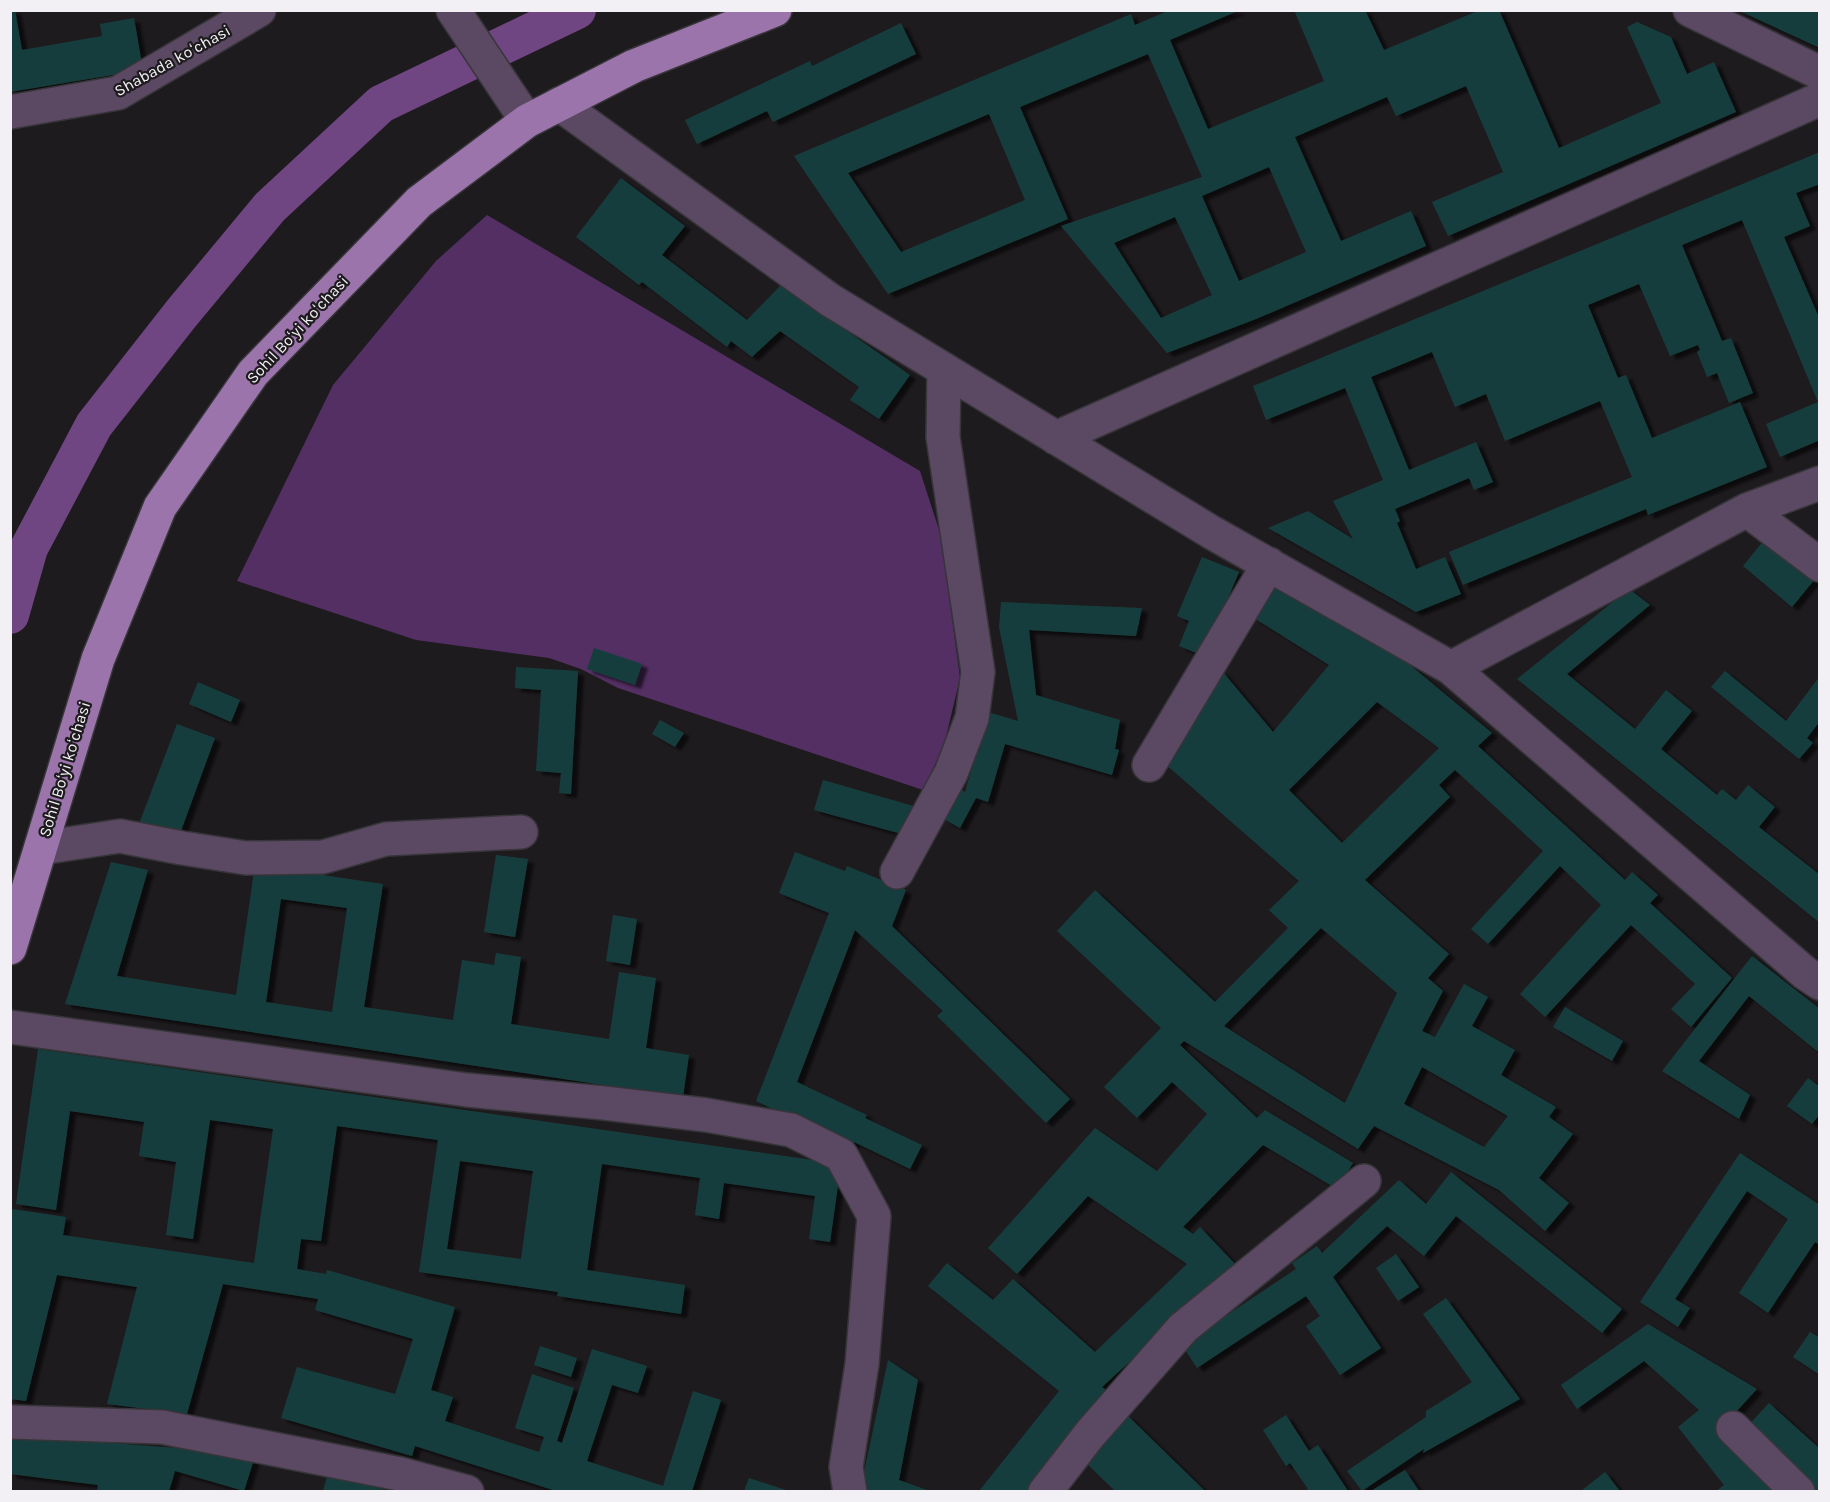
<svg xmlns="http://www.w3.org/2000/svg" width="1830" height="1502" viewBox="0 0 1830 1502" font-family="Karla,sans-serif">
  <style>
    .green { fill: #532f63 }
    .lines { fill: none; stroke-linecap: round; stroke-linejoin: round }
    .canal { stroke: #6f4582; stroke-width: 38 }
    .building { fill: #183e3c; fill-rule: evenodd; filter: url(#shadow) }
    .minor-casing { stroke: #373539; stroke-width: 36 }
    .major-casing { stroke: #373539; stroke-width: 36 }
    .minor { stroke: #5b4963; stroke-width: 33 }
    .major { stroke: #9a74ab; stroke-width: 33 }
    .labels { text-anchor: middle; stroke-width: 4.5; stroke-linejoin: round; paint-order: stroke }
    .street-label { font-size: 16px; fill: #f2f0f4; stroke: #1e1b1f }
  </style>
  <defs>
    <filter id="shadow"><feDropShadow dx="6" dy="4" stdDeviation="1.5" flood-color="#0009"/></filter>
  </defs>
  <rect width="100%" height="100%" fill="#1e1b1f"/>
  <path class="green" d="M487 215 920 471 941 536 960 678 944 745 923 790 618 688 581 669 549 658 416 640 237 581 333 385 436 261Z"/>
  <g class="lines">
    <path class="canal" d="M10 615 29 548 94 425 181 314 270 207 381 104 577 10"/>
  </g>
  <path class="building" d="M10 10H15L22 50 102 36 100 24 134 18 143 70 10 92Z
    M1170 10H1240L1170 40 1208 129 1324 81 1294 10H1365L1384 50 1480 10H1499L1559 148 1661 103 1627 27 1637 22 1671 37 1687 74 1714 62 1736 112 1448 236 1432 202 1503 172 1466 86 1396 116 1387 97 1373 103 1295 137 1341 241 1411 211 1426 246 1256 319 1167 353 1061 226 1202 177 1148 54 1020 107 1068 219 888 294 794 156 1131 14 1135 25ZM989 114 1025 200 901 252 848 173ZM1269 167 1306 252 1239 281 1202 196ZM1175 217 1212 295 1161 318 1114 243Z
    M1738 10H1820V48L1744 13Z
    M901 23 916 54 773 122 767 111 697 144 685 120 810 61 812 66Z
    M1820 152V184L1796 193 1810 226 1784 237 1820 320V440L1780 457 1766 424 1818 402 1742 220 1682 245 1722 341 1731 338 1753 393 1729 403 1717 373 1707 377 1697 352 1700 350 1698 345 1670 356 1639 284 1588 305 1618 378 1626 375 1652 438 1740 402 1767 467 1648 515 1646 509 1463 585 1449 552 1632 477 1600 401 1505 441 1486 394 1455 407 1432 352 1371 377 1409 470 1476 442 1493 482 1474 490 1469 478 1395 509 1400 521 1397 523 1416 569 1445 557 1461 594 1416 612 1268 528 1308 511 1353 539 1333 501 1383 480 1345 388 1266 420 1253 386Z
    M621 178 685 226 662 255 747 320 781 285 910 375 879 419 850 400 859 387 780 331 752 357 731 341 727 347 642 282 639 285 576 237Z
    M1765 539 1815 579 1792 607 1743 566Z
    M1202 557 1239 572 1204 656 1179 646 1189 621 1177 616Z
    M1274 583 1393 651 1492 733 1478 746 1625 880 1632 872 1658 895 1650 903 1732 978 1691 1027 1671 1009 1695 984 1631 925 1545 1017 1520 994 1601 905 1560 866 1488 944 1471 929 1543 851 1455 770 1439 785 1450 797 1365 880 1449 954 1428 978 1443 991 1422 1031 1435 1037 1464 984 1488 997 1472 1026 1515 1050 1501 1075 1556 1107 1549 1117 1573 1134 1539 1178 1569 1203 1545 1231 1499 1190 1374 1126 1358 1149 1184 1041 1180 1045 1257 1118 1265 1110 1353 1163 1337 1189 1263 1145 1183 1227 1193 1234 1200 1227 1236 1265 1102 1387 1109 1392 1029 1491H979L1059 1391 928 1286 947 1263 993 1300 1013 1279 1095 1352 1187 1264 1088 1196 1017 1274 988 1248 1095 1128 1157 1171 1207 1114 1172 1082 1137 1118 1104 1087 1161 1028 1057 931 1095 890 1215 1002 1288 928 1269 910 1299 881 1164 763 1222 671 1273 732 1329 665 1254 618ZM1377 702 1439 748 1342 843 1289 790ZM1321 928 1397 993 1345 1103 1224 1026ZM1422 1067 1508 1116 1484 1147 1404 1104Z
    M1629 589 1650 605 1567 674 1635 729 1666 690 1692 711 1661 749 1717 795 1722 789 1736 800 1748 785 1775 807 1759 827 1820 875V923L1517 679Z
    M1001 602 1142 608 1136 636 1029 630 1036 695 1120 720 1115 749 1119 750 1112 775 1005 744 988 802 976 798 960 828 944 819 960 789 965 792 988 712 1018 721 999 627Z
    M594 648 642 664 635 685 587 669Z
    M516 667 578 671 571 794 559 793 561 773 536 771 541 690 515 688Z
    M1725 671 1786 721 1820 676V721L1807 738 1813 743 1799 759 1711 687Z
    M198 682 240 700 231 722 189 704Z
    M660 720 684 733 675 747 652 734Z
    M177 724 215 738 178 839 139 824Z
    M823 780 917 807 909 836 814 810Z
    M795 852 845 871 847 866 906 890 892 926 1070 1099 1046 1123 937 1016 943 1011 855 930 797 1082 867 1115 865 1118 922 1145 910 1169 854 1142 852 1147 756 1101 829 913 779 893Z
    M496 855 528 859 515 937 484 932Z
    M111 862 148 870 117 976 236 995 255 865 383 884 364 1007 453 1020 462 960 494 965 496 953 521 957 511 1024 609 1039 619 972 656 978 646 1048 689 1055 683 1097 65 1004ZM281 899 347 908 332 1012 266 1002Z
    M613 915 637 919 630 965 606 961Z
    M1752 956 1820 1009V1048L1817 1051 1749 996 1699 1061 1750 1095 1739 1119 1662 1071Z
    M1565 1007 1623 1041 1612 1061 1553 1027Z
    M38 1049 841 1164 830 1242 809 1239 815 1196 724 1183 719 1219 695 1215 700 1178 602 1164 587 1270 685 1285 681 1314 557 1296 558 1292 419 1272 438 1140 337 1126 321 1241 301 1239 297 1269 326 1274 327 1270 455 1307 431 1390 453 1397 445 1421 539 1452 544 1437 515 1428 532 1374 574 1388 557 1441 562 1443 592 1349 647 1366 638 1393 612 1385 587 1461 663 1486 693 1391 721 1400 692 1491H556L415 1446 412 1456 281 1418 297 1367 395 1394 413 1339 315 1310 318 1299 223 1284 187 1414 107 1404 137 1287 57 1275 26 1401 10 1399V1217L12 1209 66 1217 63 1235 254 1263 273 1129 210 1120 193 1239 166 1235 176 1162 139 1156 144 1122 70 1111 56 1210 16 1204ZM460 1161 533 1171 521 1259 447 1249Z
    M1808 1078 1820 1087V1114L1812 1124 1787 1106Z
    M1740 1153 1820 1205V1245L1815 1242 1768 1313 1739 1293 1788 1219 1747 1191 1675 1299 1690 1308 1678 1327 1640 1302Z
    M1451 1172 1622 1309 1602 1333 1456 1216 1424 1256 1387 1226 1333 1277 1381 1348 1340 1375 1306 1326 1320 1316 1306 1296 1197 1368 1182 1345 1296 1269 1292 1263 1317 1246 1322 1253 1399 1180 1426 1204Z
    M1396 1254 1419 1287 1398 1301 1376 1268Z
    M1446 1298 1520 1399 1423 1453 1424 1449 1362 1491 1347 1471 1426 1417V1411L1472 1382 1423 1314Z
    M1648 1324 1757 1389 1725 1424 1779 1491H1716L1724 1485 1678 1427 1699 1410 1644 1361 1577 1409 1561 1385Z
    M1810 1332 1820 1338V1375L1793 1357Z
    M540 1346 577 1358 571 1377 534 1365Z
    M888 1360 918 1380 899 1480 930 1491H860Z
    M1769 1403 1820 1449V1491H1812L1744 1430Z
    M1127 1415 1205 1491H1115L1083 1460Z
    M1286 1415 1309 1451 1318 1445 1348 1491H1304L1308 1489 1290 1463 1286 1466 1263 1430Z
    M10 1435 163 1447 256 1453 244 1491 175 1471 169 1491H97L98 1485 10 1474Z
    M1405 1470 1419 1491H1371Z
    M1605 1472 1620 1491H1581Z
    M328 1473 388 1491H323Z
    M749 1478 789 1491H744Z"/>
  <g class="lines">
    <defs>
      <path id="minor" d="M453 10 527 121
        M1690 10 1820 73
        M559 104 830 300 1211 532 1451 668 1805 973 1820 983
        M10 112 118 93 259 10
        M1056 438 1820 99
        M1747 510 1820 565
        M1451 668 1747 510 1820 483
        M1149 765 1269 564
        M41 848 120 836 182 848 246 858 323 857 386 839 521 832
        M897 872 951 773 972 718 978 672 943 437 944 370
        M10 1027 467 1090 604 1103 706 1115 791 1130 841 1155 874 1216 862 1364 846 1467 850 1492
        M10 1422 162 1427 400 1474 467 1492
        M1733 1428 1798 1492
        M1045 1492 1090 1434 1183 1328 1364 1181"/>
      <path id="major" d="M10 948 98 659 160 507 253 373 419 202 527 121 634 66 775 10"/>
    </defs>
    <use href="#minor" class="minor-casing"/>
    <use href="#major" class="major-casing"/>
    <use href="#minor" class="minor"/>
    <use href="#major" class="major"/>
  </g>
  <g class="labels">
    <g class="street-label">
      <text transform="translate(172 60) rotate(-29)" y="6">Shabada koʻchasi</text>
      <text transform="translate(297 329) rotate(-47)" y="6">Sohil Boʻyi koʻchasi</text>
      <text transform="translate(64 769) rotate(-73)" y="6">Sohil Boʻyi koʻchasi</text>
    </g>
  </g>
  <rect width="1830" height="1502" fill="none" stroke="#f2f0f4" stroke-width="24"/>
</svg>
